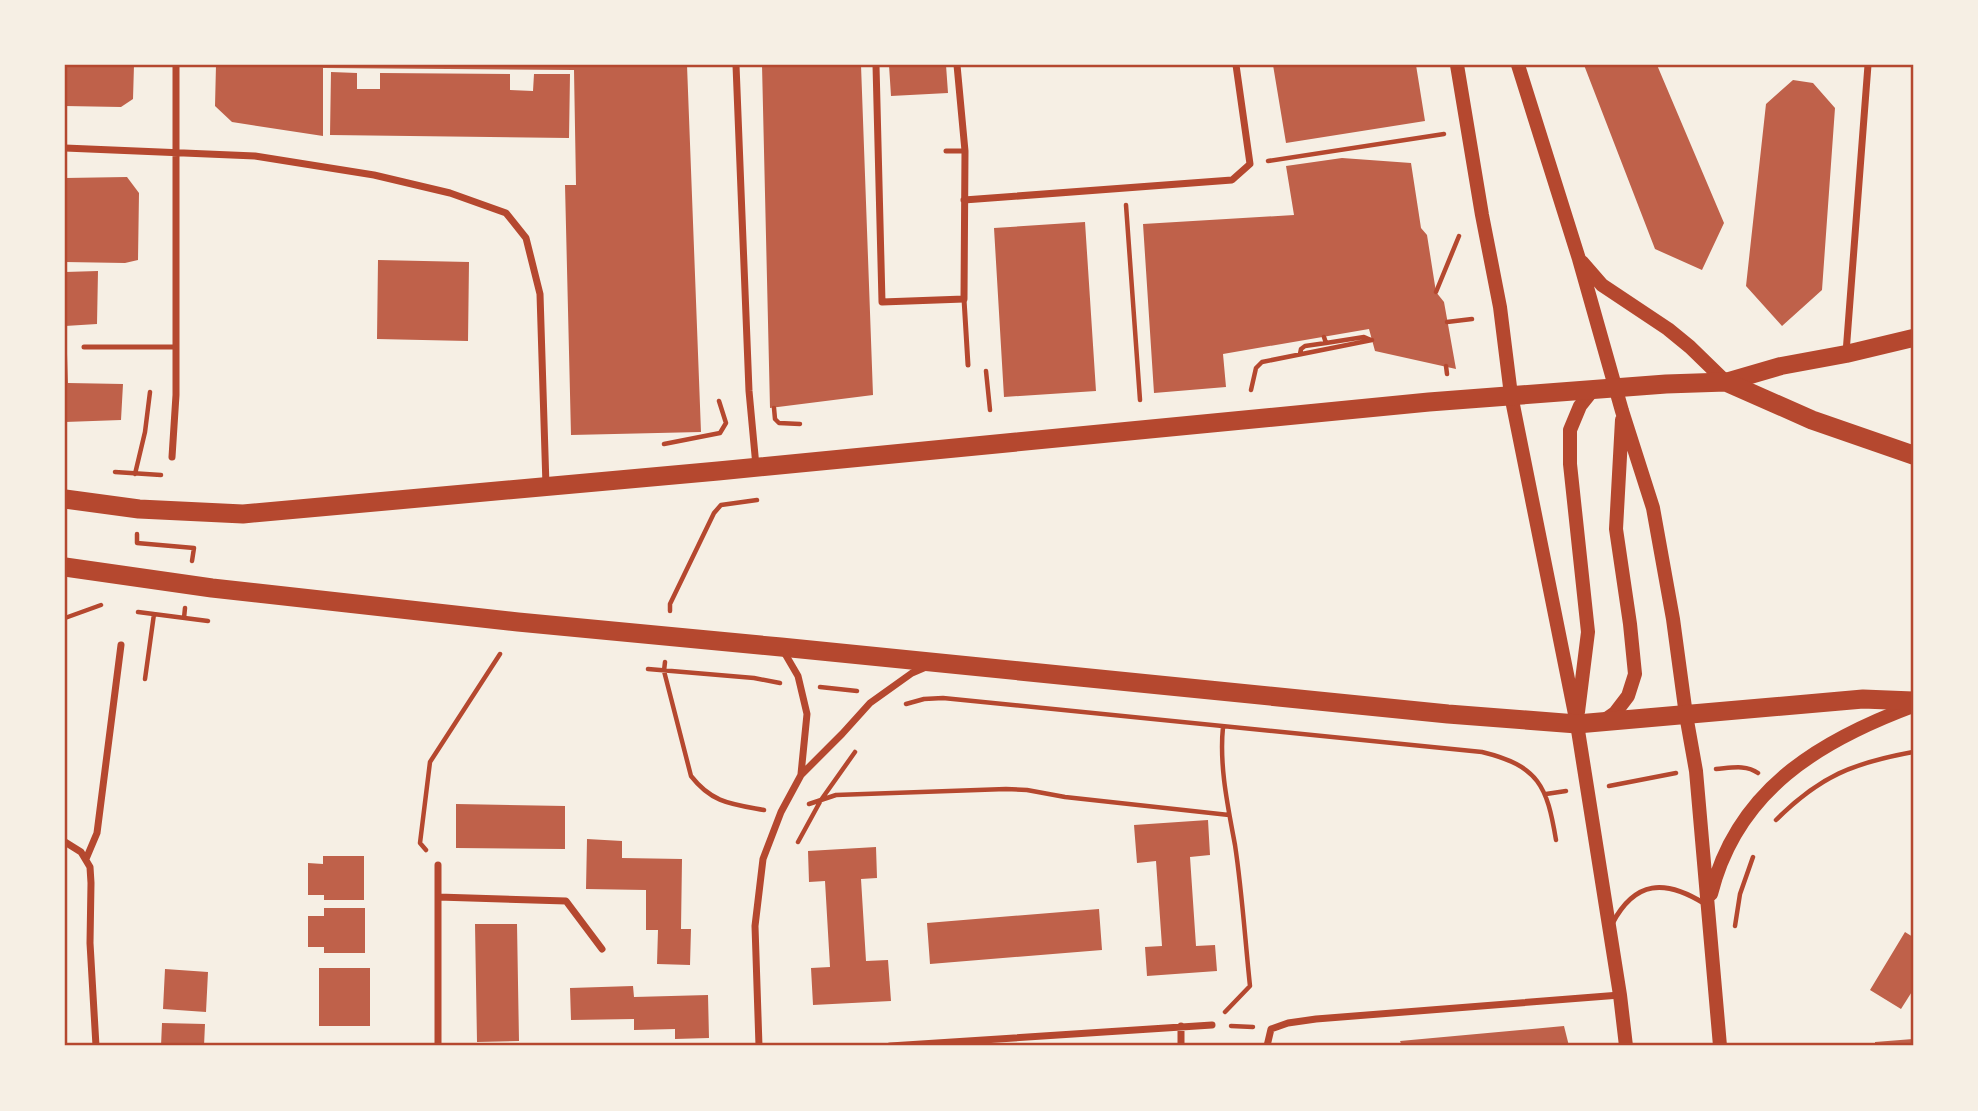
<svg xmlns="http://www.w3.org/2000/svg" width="1978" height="1111" viewBox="0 0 1978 1111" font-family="Signika,sans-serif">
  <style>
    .building { fill: #bf614a }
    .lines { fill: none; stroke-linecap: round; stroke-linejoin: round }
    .path { stroke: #b5482f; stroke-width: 4.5 }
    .service { stroke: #b5482f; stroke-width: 5 }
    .minor { stroke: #b5482f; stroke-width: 7 }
    .secondary { stroke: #b5482f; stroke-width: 14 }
    .primary { stroke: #b5482f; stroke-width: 18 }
    .trunk { stroke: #b5482f; stroke-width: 19 }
    .neatline { fill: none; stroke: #b5482f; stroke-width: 2.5 }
  </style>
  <rect width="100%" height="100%" fill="#f6efe4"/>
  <path class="building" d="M65 65H134L133 99 121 107 65 106Z
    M216 65H687L701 432 571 435 565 185H576L574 70 323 68V136L232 122 215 106Z
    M762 65H861L873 395 770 408Z
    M889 65H946L948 93 891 96Z
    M1273 65H1416L1425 121 1286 143Z
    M1584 65H1657L1724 223 1702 270 1655 249Z
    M331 72 357 73V89H380V73L510 74V90L533 91 534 74H570L569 138 330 135Z
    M1793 80 1813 83 1835 108 1822 290 1782 326 1746 286 1766 104Z
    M1342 158 1411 163 1421 228 1427 235 1436 292 1444 302 1456 369 1375 351 1369 329 1223 354 1226 387 1154 393 1143 224 1294 215 1286 166Z
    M127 177 139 193 138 260 125 263 65 262V178Z
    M1085 222 1096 391 1004 397 994 228Z
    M378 260 469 262 468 341 377 339Z
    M98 271 97 324 65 326V272Z
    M65 354H67L68 383 123 384 121 420 65 422Z
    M456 804 565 806V849L456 848Z
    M1208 820 1210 855 1190 857 1196 946 1215 945 1217 971 1147 976 1145 947 1162 946 1156 861 1137 863 1134 825Z
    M587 839 622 841V858L682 859 681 929H691L690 965 657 964 658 930H646V890L586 889Z
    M876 847 877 878 861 879 866 961 888 960 891 1001 813 1005 811 968 830 967 825 881 809 882 808 851Z
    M323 856H364V900H324V895H308V863L323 864Z
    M324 908H365V953H324V947H308V916H324Z
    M1099 909 1102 950 930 964 927 923Z
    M475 924H517L519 1041 477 1042Z
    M1905 932 1913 937V990L1901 1009 1870 990Z
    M319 968H370V1026H319Z
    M165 969 208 972 206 1012 163 1009Z
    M633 986 634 997 708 995 709 1038 675 1039V1029L634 1030V1019L571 1020 570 988Z
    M162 1023 205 1024 204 1046H161Z
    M1564 1026 1569 1046H1402L1400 1041Z
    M1913 1039V1046H1875V1042Z"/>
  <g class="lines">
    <path class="path" d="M1268 161 1444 134
      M1126 205 1140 400
      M1436 292 1459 236
      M1447 322 1472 319
      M1326 343 1364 337 1371 340
      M1300 354 1301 349 1305 346 1326 343 1324 337
      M1446 366 1447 374
      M986 371 990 410
      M1251 390 1256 368 1262 362 1372 340
      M774 408 775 419 779 423 800 424
      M664 444 720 433 726 423 719 401
      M115 472 161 475
      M135 474 145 432 150 392
      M137 534V543L194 548 192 561
      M670 611V604L714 513 721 505 757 500
      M138 612 208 621
      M65 618 101 605
      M184 618 185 608
      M665 662 664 671 691 776C712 803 731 804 764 810
      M648 669 754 678 780 683
      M145 679 154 614
      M820 687 857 691
      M906 704 924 699 943 698 1482 752C1539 766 1547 786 1556 840
      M1223 727C1219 766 1228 807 1235 845 1242 891 1245 939 1250 986L1225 1012
      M1716 769C1730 768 1746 764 1758 773
      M1609 786 1676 773
      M1546 794 1566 791
      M809 804 836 795 1006 789 1027 790 1065 797 1229 815
      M1776 820C1820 776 1853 763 1913 752
      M798 842 821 800 855 752
      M426 850 420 843 430 762 500 654
      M1735 926 1740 894 1753 857
      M1231 1026 1253 1027"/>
    <path class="service" d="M946 151H965
      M964 299 968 365
      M84 347H176
      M1612 924C1635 880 1665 879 1705 904"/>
    <path class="minor" d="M736 65 749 391 756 466
      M876 65 882 302 964 299 965 151 957 65
      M65 148 255 156 374 175 450 193 506 213 526 238 540 294 546 486
      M964 200 1232 180 1250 164 1236 65
      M1846 353 1868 65
      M172 457 176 395V65
      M784 652 798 676 807 714 801 774
      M65 842 81 852 90 867 91 883 90 943 96 1046
      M86 859 97 833 121 645
      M438 897 566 901 602 949
      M1181 1026V1046
      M438 1046V865
      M759 1046 755 926 763 859 781 812 801 775 842 734 870 703 912 673 926 667
      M890 1046 1212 1025
      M1267 1046 1271 1029 1288 1023 1316 1019 1620 995"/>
    <path class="secondary" d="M1457 65 1482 215 1500 307 1511 395 1577 724 1620 995 1626 1046
      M1518 65 1579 259 1622 411 1653 508 1673 619 1686 715 1696 771 1720 1046
      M1582 262 1602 285 1668 329 1690 347 1726 382
      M1578 712 1588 632 1570 464V430L1580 406 1592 391
      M1602 722 1615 713 1628 696 1635 674 1630 624 1616 529 1622 420
      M1711 894C1737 790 1819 741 1913 706"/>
    <path class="primary" d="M1726 382 1781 366 1846 354 1913 338"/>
    <path class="trunk" d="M65 499 139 509 243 514 718 471 1429 402 1666 384 1726 382 1812 420 1913 455
      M65 567 212 588 518 622 781 647 1448 714 1577 724 1863 699 1913 701"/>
  </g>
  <rect width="1978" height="1111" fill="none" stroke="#f6efe4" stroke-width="133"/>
  <rect x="66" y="66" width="1846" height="978" class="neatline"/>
</svg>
